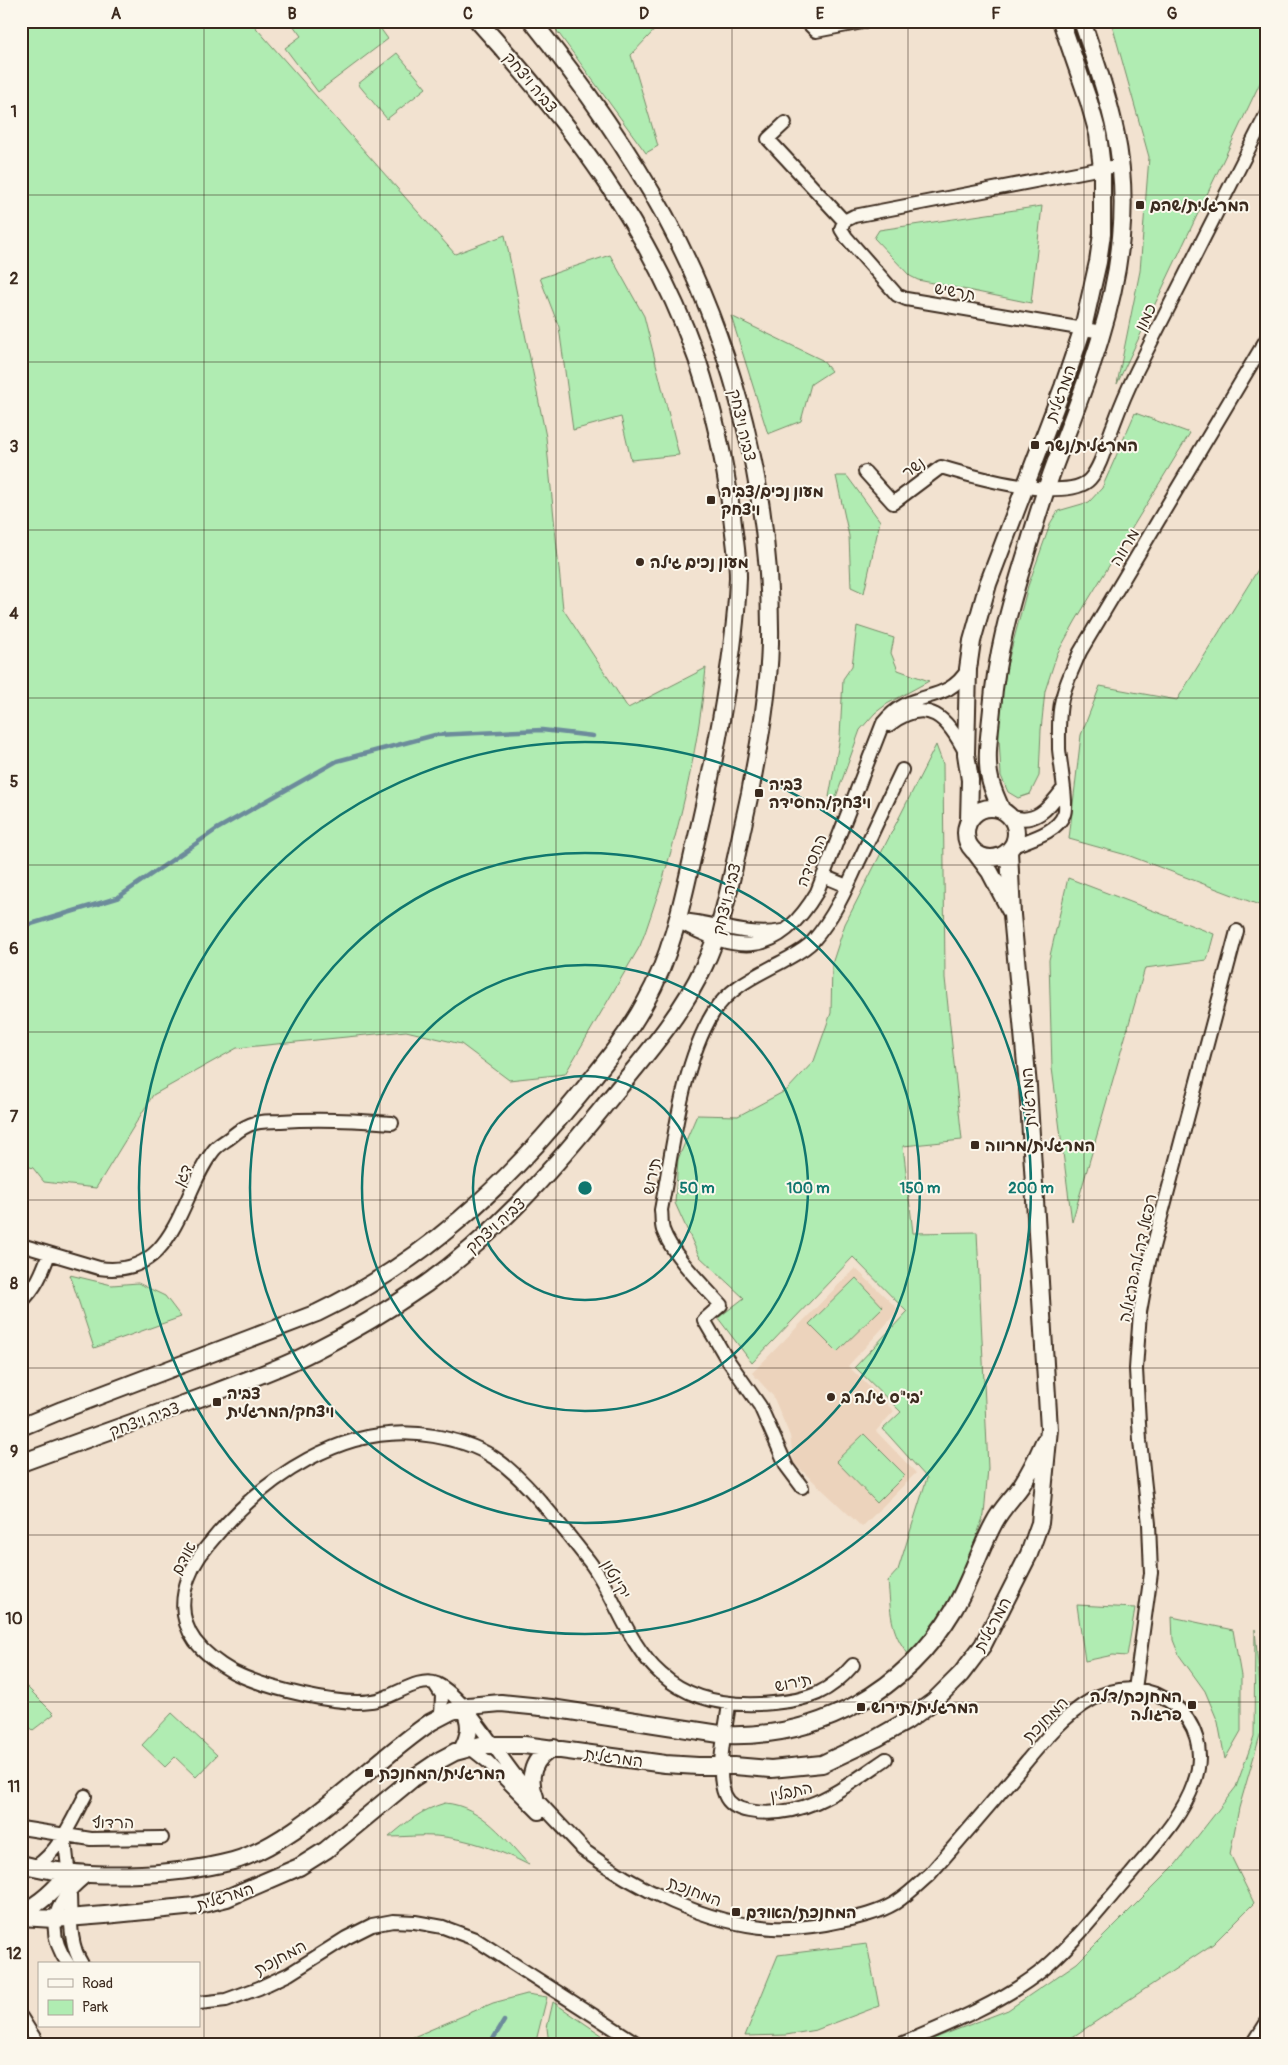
<svg xmlns="http://www.w3.org/2000/svg" width="1288" height="2065" viewBox="0 0 1288 2065" font-family="Pangolin,'Playpen Sans Hebrew',sans-serif">
  <style>
    .built { fill: #ecd3bc }
    .green { fill: #b0ecb2; stroke: #768b68 }
    .lines { fill: none; stroke-linecap: round; stroke-linejoin: round }
    .stream { stroke: #6c8b9b; stroke-width: 4.5 }
    .minor-casing { stroke: #3b2a1e; stroke-width: 16 }
    .tertiary-casing { stroke: #3b2a1e; stroke-width: 20 }
    .minor { stroke: #fbf7ec; stroke-width: 12 }
    .tertiary { stroke: #fbf7ec; stroke-width: 16 }
    .grid { fill: none; stroke: #3b2a1e; stroke-width: 1; stroke-opacity: 0.55 }
    .ring { fill: none; stroke: #0f766e; stroke-width: 2.5 }
    .poi-dot { fill: #3b2a1e; stroke: #fbf7ec; stroke-width: 2 }
    .labels { text-anchor: middle; stroke-width: 4; stroke-linejoin: round; paint-order: stroke }
    .street-label { font-size: 16px; fill: #3b2a1e; stroke: #fbf7ec }
    .poi-label { font-size: 16px; font-weight: bold; fill: #3b2a1e; stroke: #fbf7ec; text-anchor: start }
    .centre { fill: #0f766e; stroke: #fbf7ec; stroke-width: 2.5 }
    .ring-label { font-size: 15px; text-anchor: middle; font-weight: bold; fill: #0f766e; stroke: #fbf7ec; stroke-width: 4; stroke-linejoin: round; paint-order: stroke }
    .neatline { fill: none; stroke: #3b2a1e; stroke-width: 2 }
    .grid-label { font-size: 16px; text-anchor: middle; font-weight: bold; fill: #3b2a1e }
  </style>
  <rect width="100%" height="100%" fill="#f2e2d0"/>
  <filter id="ink" filterUnits="userSpaceOnUse"><feTurbulence type="fractalNoise" baseFrequency=".02" numOctaves="2"/><feDisplacementMap in="SourceGraphic" scale="10" xChannelSelector="R" yChannelSelector="G"/><feConvolveMatrix kernelMatrix="1 2 1 2 8 2 1 2 1" color-interpolation-filters="sRGB"/></filter>
  <g filter="url(#ink)">
    <path class="built" d="M855 1268 899 1310 848 1366 894 1411 876 1431 916 1473 862 1527 794 1463 790 1436 773 1396 752 1373Z"/>
    <path class="green" d="M21 21H250L455 254 505 235 546 437 563 609 628 708 706 668C699 741 683 815 661 885 654 905 648 926 640 946L565 1074 509 1080 461 1044 406 1031 237 1048 153 1095 96 1188 44 1182 33 1168 21 1164Z
      M290 21H375L388 39 318 92 285 48 301 36Z
      M559 21H663L631 55 658 146 646 153 554 27Z
      M1111 21H1267V68L1117 384 1140 271 1149 157Z
      M397 53 426 88 387 119 358 84Z
      M1042 206 1031 303 918 280 910 276 874 238 879 230Z
      M610 255 644 316 679 455 631 460 621 417 573 430 559 327 540 278Z
      M731 316 822 360 831 371 811 384 801 421 768 434Z
      M1135 413 1190 433 1076 620 1057 654 1045 691 1041 730 1039 776 1030 794 1018 798 1008 792 1001 776 998 718 1007 665 1028 586 1051 522 1058 511 1089 502 1102 488Z
      M836 476H847L880 521 864 593 851 587 849 536Z
      M1267 555V908L1130 856 1069 839 1081 735 1100 686 1177 700Z
      M857 626 894 638 891 653 898 670 929 681 887 704 875 713 860 730 836 797H829L840 737 843 679 852 666Z
      M936 745 943 764 945 978 962 1140 903 1146 913 1233 977 1232 988 1468 984 1515 960 1583 949 1604 926 1636 909 1655C889 1631 891 1611 888 1581L898 1570 927 1478 883 1429 901 1412 855 1367 907 1312 853 1257 752 1363 718 1318 744 1298 699 1256 675 1203 678 1159 697 1115 738 1116 787 1090 814 1061 831 1013 832 964 845 924Z
      M1068 878 1214 934 1207 960 1145 968 1072 1222 1052 1068 1049 960Z
      M70 1275 112 1285 138 1283 165 1296 181 1317 94 1348Z
      M856 1278 883 1307 837 1352 809 1324Z
      M864 1434 905 1475 877 1503 836 1461Z
      M1077 1605 1135 1608 1127 1656 1113 1655 1085 1661Z
      M1172 1617 1233 1630 1241 1676V1731L1225 1759 1218 1722 1205 1691 1179 1655 1173 1640Z
      M1255 1629 1263 1725 1239 1808 1230 1854 1254 1903 1213 1944 1062 2044H936L930 2040 1008 2010 1077 1963 1176 1864 1236 1787 1254 1737Z
      M21 1681 54 1714 33 1730 21 1720Z
      M172 1713 217 1755 196 1777 175 1757 165 1767 142 1745Z
      M445 1803C482 1806 506 1840 529 1865 499 1850 470 1839 436 1836 421 1835 404 1837 389 1837 408 1821 421 1810 445 1803Z
      M867 1944 879 2006 816 2030 786 2035 745 2036 778 1955Z
      M527 1994 547 1997 537 2037 538 2044H397L493 2003Z
      M553 2002 615 2044H549L547 2028Z"/>
    <g class="lines">
      <path class="stream" d="M21 924H31L117 898 217 829 337 761 435 735 542 730 593 736
        M490 2044 504 2021"/>
      <defs>
        <path id="minor" d="M806 21 816 31 868 21
          M785 123 768 139 844 221
          M1102 332 906 299 897 295 846 237 841 229 844 221 854 216 1102 168 1122 166
          M865 472 893 503 941 467C971 476 1068 504 1090 479 1102 465 1106 443 1113 426 1120 407 1128 388 1137 370L1267 113
          M889 725C928 695 948 718 966 754
          M1008 815C1034 827 1049 808 1063 789
          M1013 846C1030 839 1057 833 1064 814 1068 806 1060 762 1059 749 1059 732 1058 711 1063 695 1067 680 1074 666 1080 652L1267 338
          M823 876 847 886
          M676 920C738 955 778 958 817 892L883 723C911 687 945 707 968 669
          M681 920C715 922 747 938 782 931
          M21 1245 99 1268C177 1279 179 1194 214 1150 218 1145 226 1141 232 1136 238 1131 247 1125 255 1123 263 1121 273 1121 281 1121 319 1118 355 1120 392 1123
          M21 1302C36 1288 42 1273 49 1254
          M802 1487 787 1467 760 1406 725 1356 704 1320 721 1305C703 1285 672 1255 663 1230 661 1224 662 1216 661 1210 673 1149 681 1066 713 1013 730 986 758 975 785 960 794 955 806 949 813 941 833 918 846 890 858 863 873 832 887 801 902 770
          M436 1686 442 1695 441 1716
          M1135 1689 1151 1573 1149 1524 1140 1441 1136 1369 1140 1312 1149 1262 1237 931
          M729 1704C726 1729 715 1772 725 1795 729 1805 738 1809 749 1811 803 1821 845 1787 886 1759
          M469 1747 488 1762 539 1813
          M21 1828 91 1839 162 1838
          M64 1836C67 1856 69 1875 70 1895 71 1918 69 1944 82 1964
          M582 1849C634 1888 707 1924 773 1928 795 1929 819 1926 841 1921 860 1917 878 1913 895 1903 908 1895 919 1884 930 1874 959 1841 987 1808 1016 1774 1038 1748 1061 1717 1091 1700 1150 1666 1218 1718 1194 1783 1182 1818 1154 1846 1131 1874 1103 1905 1077 1940 1045 1968 1007 2000 947 2025 901 2044
          M587 1853C563 1827 538 1802 515 1775 495 1750 465 1698 437 1684 420 1676 395 1696 377 1700 343 1708 265 1688 233 1672 219 1664 205 1654 195 1641 172 1609 186 1571 209 1544 262 1478 345 1420 434 1436 455 1440 475 1445 493 1457 526 1478 564 1530 589 1561 616 1596 626 1643 661 1674 692 1702 733 1707 773 1703 809 1700 829 1693 853 1665
          M35 1867C60 1850 71 1822 85 1796
          M68 1964C42 1926 56 1898 90 1873
          M199 2003 226 2000 259 1988 289 1974 346 1938 372 1925 393 1921 415 1922 443 1927 475 1939 638 2044
          M21 2017 38 2044
          M1253 2044 1267 2022"/>
        <path id="tertiary" d="M966 833a25 25 0 1 1 50 0a25 25 0 1 1-50 0Z
          M1001 809C997 799 992 789 990 779 985 757 990 731 992 709 996 656 1010 605 1026 554 1035 524 1044 493 1055 464 1083 390 1114 316 1121 237 1129 154 1108 98 1082 21
          M969 821 970 780 966 754 968 669 972 641 988 584 1063 387 1083 328 1098 262 1102 234V168L1098 134 1089 102 1061 21
          M975 852 990 872 1010 910
          M21 1427 62 1410 317 1313C424 1262 505 1186 579 1095 603 1065 628 1035 646 1001 673 953 684 894 696 841 709 786 720 731 728 676 733 643 737 610 738 577 738 557 734 536 732 516 725 463 714 410 697 359 650 227 571 124 478 21
          M21 1463C86 1439 152 1416 216 1392 249 1379 282 1368 312 1352 352 1332 390 1309 426 1284 493 1236 548 1175 600 1111 637 1065 679 1020 704 966 718 937 725 907 732 876 738 848 744 821 750 793 759 744 769 693 770 643 772 496 735 346 665 216 627 147 581 82 532 21
          M462 1750C470 1735 472 1722 463 1708
          M535 1797C527 1777 533 1757 554 1748
          M21 1864C82 1880 172 1877 233 1861 254 1855 275 1843 294 1830 342 1798 383 1755 431 1722L452 1711 468 1706 501 1703 551 1708 726 1735C821 1738 905 1691 954 1609 970 1582 979 1551 994 1523 1001 1509 1012 1499 1021 1486 1030 1472 1037 1458 1044 1442
          M21 1913C41 1903 56 1890 69 1871
          M21 1917 54 1919 105 1915 195 1906 227 1898 299 1867 326 1850 412 1779 440 1760 455 1752 481 1745H524L665 1764 698 1766H734L771 1769 822 1764 877 1738 907 1721 934 1701 961 1674 983 1645 1029 1554 1040 1523 1049 1429 1028 1086 1012 915 1009 851"/>
      </defs>
      <use href="#minor" class="minor-casing"/>
      <use href="#tertiary" class="tertiary-casing"/>
      <use href="#minor" class="minor"/>
      <use href="#tertiary" class="tertiary"/>
    </g>
  </g>
  <path class="grid" d="M204 21V2044M380 21V2044M556 21V2044M732 21V2044M908 21V2044M1084 21V2044M21 195H1267M21 362H1267M21 530H1267M21 698H1267M21 865H1267M21 1032H1267M21 1200H1267M21 1368H1267M21 1535H1267M21 1702H1267M21 1870H1267"/>
  <g class="ring">
    <circle cx="585" cy="1188" r="112"/>
    <circle cx="585" cy="1188" r="223"/>
    <circle cx="585" cy="1188" r="335"/>
    <circle cx="585" cy="1188" r="446"/>
  </g>
  <g class="poi-dot">
    <rect x="1135" y="200" width="10" height="10" rx="2.5"/>
    <rect x="1030" y="440" width="10" height="10" rx="2.5"/>
    <rect x="706" y="495" width="10" height="10" rx="2.5"/>
    <circle cx="640" cy="562" r="5"/>
    <rect x="754" y="788" width="10" height="10" rx="2.5"/>
    <rect x="970" y="1140" width="10" height="10" rx="2.5"/>
    <circle cx="831" cy="1397" r="5"/>
    <rect x="212" y="1397" width="10" height="10" rx="2.5"/>
    <rect x="1187" y="1700" width="10" height="10" rx="2.5"/>
    <rect x="856" y="1702" width="10" height="10" rx="2.5"/>
    <rect x="364" y="1768" width="10" height="10" rx="2.5"/>
    <rect x="731" y="1907" width="10" height="10" rx="2.5"/>
  </g>
  <g class="labels">
    <g class="street-label">
      <text transform="translate(531 82) rotate(50)" y="6">צביה ויצחק</text>
      <text transform="translate(955 291) rotate(10)" y="6">תרשיש</text>
      <text transform="translate(1145 317) rotate(-63)" y="6">כמון</text>
      <text transform="translate(1060 393) rotate(-70)" y="6">המרגלית</text>
      <text transform="translate(743 425) rotate(77)" y="6">צביה ויצחק</text>
      <text transform="translate(913 467) rotate(-36)" y="6">נשר</text>
      <text transform="translate(1124 547) rotate(-59)" y="6">מרווה</text>
      <text transform="translate(811 860) rotate(-68)" y="6">החסידה</text>
      <text transform="translate(726 899) rotate(-76)" y="6">צביה ויצחק</text>
      <text transform="translate(1028 1097) rotate(-94)" y="6">המרגלית</text>
      <text transform="translate(182 1175) rotate(-65)" y="6">דגן</text>
      <text transform="translate(651 1176) rotate(-79)" y="6">תירוש</text>
      <text transform="translate(495 1225) rotate(-42)" y="6">צביה ויצחק</text>
      <text transform="translate(1137 1258) rotate(-78)" y="6">רפאל דה לה פרגולה</text>
      <text transform="translate(144 1419) rotate(-20)" y="6">צביה ויצחק</text>
      <text transform="translate(183 1558) rotate(-62)" y="6">אודם</text>
      <text transform="translate(617 1579) rotate(60)" y="6">יקינטון</text>
      <text transform="translate(992 1624) rotate(-61)" y="6">המרגלית</text>
      <text transform="translate(793 1682) rotate(-13)" y="6">תירוש</text>
      <text transform="translate(1045 1719) rotate(-45)" y="6">המחנכת</text>
      <text transform="translate(614 1757) rotate(8)" y="6">המרגלית</text>
      <text transform="translate(791 1791) rotate(-12)" y="6">התבלין</text>
      <text x="113" y="1828">הרדוף</text>
      <text transform="translate(695 1891) rotate(21)" y="6">המחנכת</text>
      <text transform="translate(225 1896) rotate(-17)" y="6">המרגלית</text>
      <text transform="translate(280 1957) rotate(-28)" y="6">המחנכת</text>
    </g>
    <g class="poi-label">
      <text x="1150" y="211">המרגלית/שהם</text>
      <text x="1045" y="451">המרגלית/נשר</text>
      <text x="721" y="497">מעון נכים/צביה<tspan x="721" dy="18">ויצחק</tspan></text>
      <text x="650" y="568">מעון נכים גילה</text>
      <text x="769" y="790">צביה<tspan x="769" dy="18">ויצחק/החסידה</tspan></text>
      <text x="985" y="1151">המרגלית/מרווה</text>
      <text x="227" y="1399">צביה<tspan x="227" dy="18">ויצחק/המרגלית</tspan></text>
      <text x="841" y="1403">בי"ס גילה ב'</text>
      <text x="1182" y="1702" text-anchor="end">המחנכת/דלה<tspan x="1182" dy="18">פרגולה</tspan></text>
      <text x="871" y="1713">המרגלית/תירוש</text>
      <text x="379" y="1779">המרגלית/המחנכת</text>
      <text x="746" y="1918">המחנכת/האודם</text>
    </g>
  </g>
  <circle cx="585" cy="1188" r="8" class="centre"/>
  <g class="ring-label">
    <text x="697" y="1193">50 m</text>
    <text x="808" y="1193">100 m</text>
    <text x="920" y="1193">150 m</text>
    <text x="1031" y="1193">200 m</text>
  </g>
  <rect width="1288" height="2065" fill="none" stroke="#fbf7ec" stroke-width="55"/>
  <rect x="38" y="1962" width="162" height="65" fill="#fbf7ec" stroke="#aea59a"/>
  <rect x="48" y="1979" width="25" height="8" fill="#fbf7ec" stroke="#aea59a"/>
  <text x="82" y="1988" font-size="15" fill="#3b2a1e">Road</text>
  <rect x="48" y="2000" width="25" height="15" fill="#b0ecb2" stroke="#aea59a"/>
  <text x="82" y="2012" font-size="15" fill="#3b2a1e">Park</text>
  <rect x="28" y="28" width="1232" height="2010" class="neatline"/>
  <g class="grid-label">
    <text x="116" y="19">A</text>
    <text x="292" y="19">B</text>
    <text x="468" y="19">C</text>
    <text x="644" y="19">D</text>
    <text x="820" y="19">E</text>
    <text x="996" y="19">F</text>
    <text x="1172" y="19">G</text>
    <text x="14" y="117">1</text>
    <text x="14" y="284">2</text>
    <text x="14" y="452">3</text>
    <text x="14" y="619">4</text>
    <text x="14" y="787">5</text>
    <text x="14" y="954">6</text>
    <text x="14" y="1122">7</text>
    <text x="14" y="1289">8</text>
    <text x="14" y="1457">9</text>
    <text x="14" y="1624">10</text>
    <text x="14" y="1792">11</text>
    <text x="14" y="1959">12</text>
  </g>
</svg>
